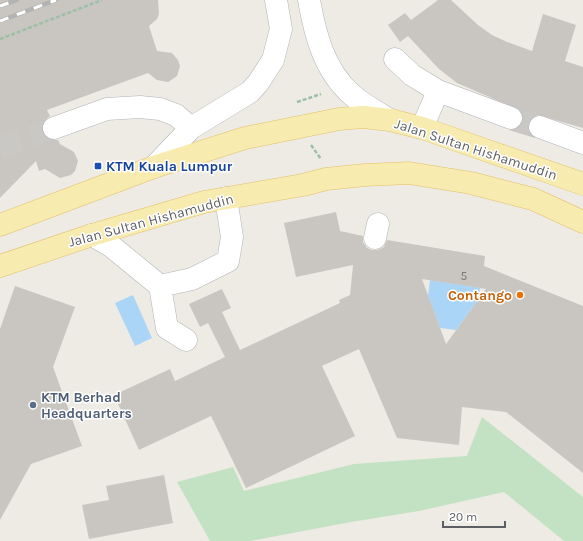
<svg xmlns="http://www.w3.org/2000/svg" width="583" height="541" viewBox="0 0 583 541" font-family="Karla,sans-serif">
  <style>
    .green { fill: #c3e2c3 }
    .water { fill: #abd5f6 }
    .building { fill: #c9c6c1; fill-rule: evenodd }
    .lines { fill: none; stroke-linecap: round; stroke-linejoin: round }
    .minor-tunnel { stroke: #c9c8c4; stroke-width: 22; stroke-dasharray: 22 11; stroke-linecap: butt }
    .minor-casing { stroke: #b1b4b8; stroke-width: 23 }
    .major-casing { stroke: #e3c067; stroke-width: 23 }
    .path { stroke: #9cc0a6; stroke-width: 2.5; stroke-dasharray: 4 2; stroke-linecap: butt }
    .minor { stroke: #fff; stroke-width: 22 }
    .major { stroke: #f7ebb0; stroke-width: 22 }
    .rail-casing { stroke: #b2b3b3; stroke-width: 4.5 }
    .rail { stroke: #fff; stroke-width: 3; stroke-dasharray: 9; stroke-linecap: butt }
    .transit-dot { fill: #1a4fb4; stroke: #fff; stroke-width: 1.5 }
    .food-dot { fill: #e8710a; stroke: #fff; stroke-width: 1.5 }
    .service-dot { fill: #5c6f8a; stroke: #fff; stroke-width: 1.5 }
    .labels { text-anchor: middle; stroke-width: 3; stroke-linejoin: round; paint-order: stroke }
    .number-label { font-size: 12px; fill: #77797a }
    .street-label { font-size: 14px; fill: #5c5f63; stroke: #fff }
    .transit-label { font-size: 14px; font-weight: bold; fill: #164399; stroke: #fff; text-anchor: start }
    .food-label { font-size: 14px; font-weight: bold; fill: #c56008; stroke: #fff; text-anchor: end }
    .service-label { font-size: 14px; font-weight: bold; fill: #4e5e75; stroke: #fff; text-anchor: start }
  </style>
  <rect width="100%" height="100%" fill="#edebe4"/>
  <path class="green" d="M482 417 583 497V541H564L504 492 419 511 351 522 250 541H210L177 482 233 467 244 491 354 464 467 456Z"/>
  <path class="water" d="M430 280 480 288 478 300 456 330 440 328 428 296Z
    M133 295 152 338 135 346 115 303Z"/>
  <path class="building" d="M0 0H158L159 14 157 19 149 26 157 51 172 53 178 60 180 66 177 76 168 82 157 80 148 73 47 110 50 116 45 120 42 125V133L46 138 52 140H58L60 144 74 152 78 161 75 171 71 175 60 178 45 169 39 171 36 161 0 198Z
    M438 0H451L478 25 492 35 507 42 532 51 543 14 576 25 565 61 583 67V128L538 115 532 118 528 123V129L535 138 509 130 519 128 523 123V116L520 110 457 83 439 69 408 36 400 42 388 25 405 13 411 20Z
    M336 212 340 231 363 236V242L367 248 372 250H378L384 247 387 240 485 256 484 266 583 306V473L506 412 462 407 459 445 397 438 359 349 322 366 355 436 246 488 211 416 139 450 114 395 170 369 175 381 225 357 208 323 200 327 189 304 222 289 231 308 222 312 240 350 340 303 339 300 350 295 353 265 296 277 284 223ZM422 279 486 289 446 344Z
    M15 286 75 307 53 367 82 446 31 464 0 520V329Z
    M164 475 173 523 89 539 82 505 109 500 106 486Z"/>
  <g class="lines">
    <path class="minor-tunnel" d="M511 118 540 127
      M0 148 54 128"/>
    <defs>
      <path id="minor" d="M309 0C315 34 324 70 351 94 362 104 377 112 390 120
        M395 59 412 75 438 91
        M540 127 583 143
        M54 128 107 109 140 107 160 109 176 115 191 128
        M422 128 438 91 511 118
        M154 167 191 128 250 92 258 83 273 60 281 29 276 0
        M92 235 111 246 160 286 192 279 228 261 232 237 226 198
        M375 238 378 224
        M160 286 167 328 186 340"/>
      <path id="major" d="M0 225 154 167 245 138 339 119 363 117 390 120 422 128 583 184
        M0 266 92 235 204 202 303 185 326 179 365 175 409 173 471 183 533 199 583 222"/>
    </defs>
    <use href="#minor" class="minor-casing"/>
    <use href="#major" class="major-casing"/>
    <path class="path" d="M0 39 102 0
      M297 102 321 94
      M311 145 321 159"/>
    <use href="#minor" class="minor"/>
    <use href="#major" class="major"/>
    <defs>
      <path id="rail" d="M0 6 17 0
        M0 21 56 0"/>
    </defs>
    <use href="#rail" class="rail-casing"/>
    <use href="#rail" class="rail"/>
  </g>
  <rect class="transit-dot" x="94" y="162" width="8" height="8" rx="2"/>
  <circle class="food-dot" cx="520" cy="295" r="4"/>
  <circle class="service-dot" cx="33" cy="405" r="4"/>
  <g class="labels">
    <g class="number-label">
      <text x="464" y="280">5</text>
    </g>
    <g class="street-label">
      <text transform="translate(476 149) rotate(18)" y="5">Jalan Sultan Hishamuddin</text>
      <text transform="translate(151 220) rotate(-15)" y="5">Jalan Sultan Hishamuddin</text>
    </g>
    <g class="transit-label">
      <text x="106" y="171">KTM Kuala Lumpur</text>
    </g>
    <g class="food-label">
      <text x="512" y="300">Contango</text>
    </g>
    <g class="service-label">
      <text x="41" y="402">KTM Berhad<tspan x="41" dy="16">Headquarters</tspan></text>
    </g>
  </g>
  <path d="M443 521v6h62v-6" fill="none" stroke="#5c5f63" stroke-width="2"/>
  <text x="449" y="521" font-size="12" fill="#5c5f63" stroke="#ffffff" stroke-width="3" paint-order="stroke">20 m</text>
</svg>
